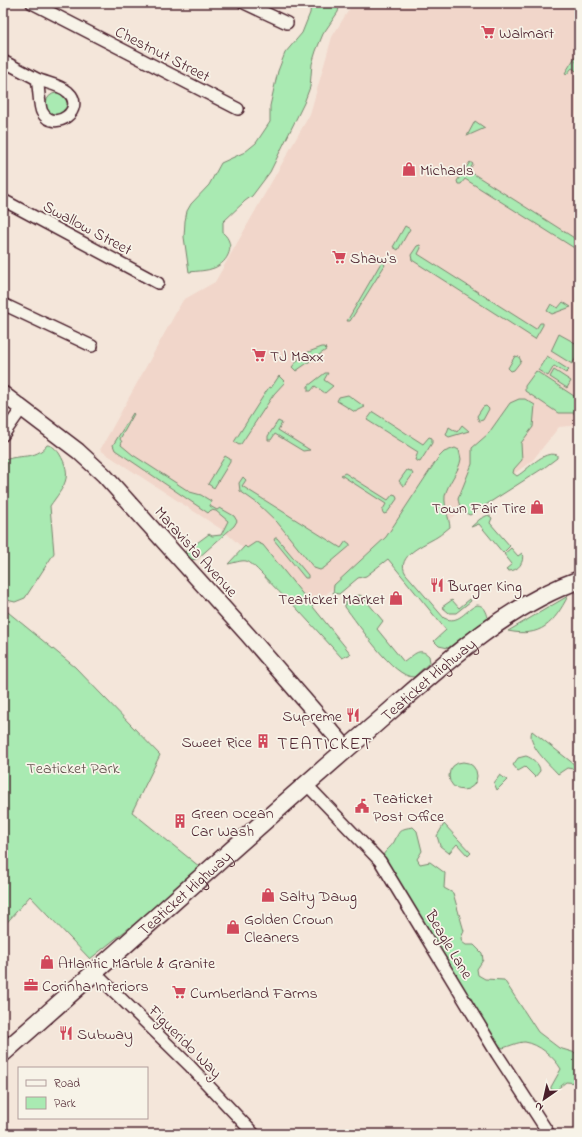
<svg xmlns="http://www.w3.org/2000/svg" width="582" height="1137" viewBox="0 0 582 1137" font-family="'Indie Flower',sans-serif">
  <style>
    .built { fill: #f1d6ca }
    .green { fill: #a9eab2; stroke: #7a846e }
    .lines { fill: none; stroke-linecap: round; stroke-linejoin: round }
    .minor-casing { stroke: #4a1f2b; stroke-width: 14 }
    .secondary-casing { stroke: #4a1f2b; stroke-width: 18 }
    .primary-casing { stroke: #4a1f2b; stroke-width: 20 }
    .minor { stroke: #f7f3e8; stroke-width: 11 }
    .secondary { stroke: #f7f3e8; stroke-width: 15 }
    .primary { stroke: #f7f3e8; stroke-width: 17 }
    .labels { text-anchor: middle; stroke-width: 3.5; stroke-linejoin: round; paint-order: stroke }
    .poi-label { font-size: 16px; fill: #4a1f2b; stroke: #f7f3e8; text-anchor: start }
    .street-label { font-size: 16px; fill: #4a1f2b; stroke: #f7f3e8 }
    .park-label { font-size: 16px; fill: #62524d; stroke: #f7f3e8 }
    .quarter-label { font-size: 18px; letter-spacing: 1px; fill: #4a1f2b; stroke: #f7f3e8 }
  </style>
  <rect width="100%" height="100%" fill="#f4e6da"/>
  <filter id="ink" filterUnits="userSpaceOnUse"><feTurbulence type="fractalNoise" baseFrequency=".025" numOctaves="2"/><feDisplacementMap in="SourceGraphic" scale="8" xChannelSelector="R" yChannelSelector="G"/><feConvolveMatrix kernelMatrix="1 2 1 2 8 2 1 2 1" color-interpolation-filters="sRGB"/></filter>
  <g filter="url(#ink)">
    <path class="built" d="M353 3H579V425L559 427 532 461 449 520 402 557 381 548 310 608 224 531 100 450 183 300 215 282 310 114 332 37Z"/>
    <path class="green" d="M311 3H340L338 12 323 34 316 51 312 64 310 87 304 103 270 172 252 196 245 201 223 222V233C236 244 229 262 214 268 207 271 197 271 189 272L184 237 185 221 187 211 191 204 209 185 221 163 245 152 256 143 270 122V106L278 71 285 53 302 33 310 13Z
      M577 54H579L576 62 579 64V73L572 68 566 75 565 73Z
      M46 104a11 11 0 1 1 22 0a11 11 0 1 1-22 0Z
      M475 121 485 128 467 136Z
      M470 162 473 164 469 171 579 241V251L465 179 461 184H458L457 181Z
      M405 226 410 229 398 250 393 247Z
      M420 245 421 248 418 254 536 329 540 323H543V325L535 339 412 260 411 255 417 246Z
      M382 261 385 265 350 321H347Z
      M563 302 571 307 552 314 547 311 551 304 558 308Z
      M559 334 579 345V354L572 364 551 351Z
      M322 347H325L326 350 296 371 292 367 303 354Z
      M515 356 519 357 521 361 514 370 511 371 508 368Z
      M547 356 569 370 566 373 554 366 548 376 538 370Z
      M554 370 571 381 567 388 550 377Z
      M536 371 577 398 579 396V413H558L525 391V386Z
      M325 373H328L324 380 333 386 325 393 315 386 311 391H308V386Z
      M279 376 285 382 274 394 241 444 239 445 234 442 269 387 271 388Z
      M348 395 365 407 355 412 337 401 339 397Z
      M519 399H525L535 405 533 427 521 443 522 460 514 469 513 473 517 476C529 469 543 450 557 455V458L545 467 470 515C463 513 459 506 458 499L472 464V448L488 434 510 403Z
      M486 406 489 409 483 420 479 421 477 416 483 407Z
      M373 412 423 444 429 437 432 438V443L420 462 415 460 418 452 367 420Z
      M133 413 134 414 120 439 122 442 121 445 133 455 190 492 201 495 211 501 210 506 217 510 220 508 234 516 237 521 234 526 197 559 190 560 182 554 209 534 212 536 221 535 228 521 216 511 211 510 208 513 115 450 113 445Z
      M278 421 282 423 278 430 310 450 303 451 275 434 271 440H268V436Z
      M462 425 469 431 449 437 446 435 449 427 457 432Z
      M47 445C52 445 56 449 59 453 74 477 64 486 50 506L54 553 51 558 25 598 15 602 3 599V461C19 453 35 461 47 445Z
      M455 448 459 450 461 459C459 472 448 482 445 496 444 507 449 517 450 527 446 530 442 534 437 537 426 544 394 556 406 574L444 618C459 625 465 610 477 605 484 605 487 612 488 618L448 648 439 646 434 641 446 630 388 559 366 576 358 578 339 594 333 593 334 585 386 537 438 458 444 452Z
      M225 456 230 459V462L214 488 208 484Z
      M407 470 411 471 413 474 406 484 403 486 399 481Z
      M345 473 388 500 393 494 396 495 397 499 387 513 384 514 382 511 386 504 341 475Z
      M243 477 246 480 242 486 341 548 346 541 350 544V546L324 568 320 570 314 568 277 522 257 503 240 491 239 483Z
      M488 515 492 518 490 523 510 546 503 553 479 524 471 527 480 519Z
      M275 538H277L308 575V578H305L274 540Z
      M256 542 263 545 351 654 342 658 289 600C278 594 254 562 246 561 241 560 234 563 228 564L245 546 247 548Z
      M511 548 518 556 522 553C525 562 518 571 509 571L506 569 512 564 504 554Z
      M360 595 363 597 383 621 377 629 404 662C413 656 419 646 429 656L430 662 414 677C393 678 358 623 345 607V603L354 596Z
      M568 596C554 623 541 638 508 631Z
      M470 599 471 601 456 613H449L442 607 452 600 459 608Z
      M3 608 75 667 160 755 132 812 200 867 134 924 90 959 30 896 3 927Z
      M532 731 579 768V770L567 768 558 774C549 764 526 744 532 731Z
      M526 756C532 758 540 764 540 771L535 777 525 767 518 771 513 765 518 758Z
      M449 776a14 14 0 1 1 28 0a14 14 0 1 1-28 0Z
      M500 775 507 780 497 790 494 783Z
      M444 824 471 853 468 856 457 844 449 853 440 846 437 836Z
      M413 827 417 831 422 851 417 859 420 864 430 862 445 873 444 888 453 893 464 931 461 938 462 942 466 945H474L482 953 483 960 477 969 478 975 485 979 504 980 538 1032 559 1048 579 1054V1083L566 1082 556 1090H551V1087L561 1069C554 1057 539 1044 525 1042 518 1042 510 1046 503 1048L496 1044 383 855C386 850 391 847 394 842 400 830 399 829 413 827Z"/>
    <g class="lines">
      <defs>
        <path id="minor" d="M32 3 238 109
          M244 3 287 23
          M3 61 37 79
          M37 79C46 83 61 85 68 92 87 109 54 134 42 112 39 107 39 87 37 79Z
          M3 200 158 283
          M3 304 92 346
          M3 435 22 408
          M306 784 380 861 497 1054 549 1134
          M95 973 189 1065 254 1134"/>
        <path id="secondary" d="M3 394 78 451 104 475 248 635 347 749"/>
        <g id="primary">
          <path id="s1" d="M3 1053C122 949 238 843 358 739 424 683 496 609 579 580"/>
        </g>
      </defs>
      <use href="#minor" class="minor-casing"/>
      <use href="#secondary" class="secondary-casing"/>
      <use href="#primary" class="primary-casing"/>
      <use href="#minor" class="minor"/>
      <use href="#secondary" class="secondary"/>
      <use href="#primary" class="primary"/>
    </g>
  </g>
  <defs>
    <symbol id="supermarket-bare" viewBox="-9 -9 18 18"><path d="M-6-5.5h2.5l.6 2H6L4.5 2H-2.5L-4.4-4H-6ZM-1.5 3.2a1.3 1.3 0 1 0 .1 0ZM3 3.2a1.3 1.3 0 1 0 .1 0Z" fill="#d1495b" stroke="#f7f3e8" stroke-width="2.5" paint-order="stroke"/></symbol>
    <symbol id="shop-bare" viewBox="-9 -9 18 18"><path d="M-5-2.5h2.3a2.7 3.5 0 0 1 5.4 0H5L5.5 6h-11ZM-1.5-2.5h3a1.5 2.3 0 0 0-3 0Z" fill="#d1495b" stroke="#f7f3e8" stroke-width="2.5" paint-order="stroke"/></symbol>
    <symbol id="restaurant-bare" viewBox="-9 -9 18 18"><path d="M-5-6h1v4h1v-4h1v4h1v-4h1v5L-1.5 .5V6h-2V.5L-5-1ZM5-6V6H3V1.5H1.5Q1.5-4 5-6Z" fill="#d1495b" stroke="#f7f3e8" stroke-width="2.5" paint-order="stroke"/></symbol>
    <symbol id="building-bare" viewBox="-9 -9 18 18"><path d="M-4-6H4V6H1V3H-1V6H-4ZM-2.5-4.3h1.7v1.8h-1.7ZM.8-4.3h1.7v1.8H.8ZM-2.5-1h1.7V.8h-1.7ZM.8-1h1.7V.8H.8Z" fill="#d1495b" stroke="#f7f3e8" stroke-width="2.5" paint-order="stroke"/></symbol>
    <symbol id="civic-bare" viewBox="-9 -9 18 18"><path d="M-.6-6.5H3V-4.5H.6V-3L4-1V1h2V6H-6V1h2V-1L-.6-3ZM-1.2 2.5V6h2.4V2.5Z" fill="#d1495b" stroke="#f7f3e8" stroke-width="2.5" paint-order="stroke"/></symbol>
    <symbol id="office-bare" viewBox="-9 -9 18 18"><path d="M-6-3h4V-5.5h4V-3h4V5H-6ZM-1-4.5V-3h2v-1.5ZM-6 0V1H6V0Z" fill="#d1495b" stroke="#f7f3e8" stroke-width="2.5" paint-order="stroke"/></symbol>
  </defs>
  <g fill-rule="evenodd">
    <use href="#supermarket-bare" x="478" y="22" width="20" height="20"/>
    <use href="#shop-bare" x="399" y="159" width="20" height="20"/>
    <use href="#supermarket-bare" x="329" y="247" width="20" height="20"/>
    <use href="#supermarket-bare" x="249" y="345" width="20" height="20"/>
    <use href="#shop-bare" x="527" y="497" width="20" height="20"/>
    <use href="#restaurant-bare" x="427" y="575" width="20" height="20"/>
    <use href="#shop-bare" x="386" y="588" width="20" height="20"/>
    <use href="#restaurant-bare" x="343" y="705" width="20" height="20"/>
    <use href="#building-bare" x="253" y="731" width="20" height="20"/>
    <use href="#civic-bare" x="352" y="796" width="20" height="20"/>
    <use href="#building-bare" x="170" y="811" width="20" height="20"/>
    <use href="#shop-bare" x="258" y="885" width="20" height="20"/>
    <use href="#shop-bare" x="223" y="917" width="20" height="20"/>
    <use href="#shop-bare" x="37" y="952" width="20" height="20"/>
    <use href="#office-bare" x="21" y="975" width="20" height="20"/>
    <use href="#supermarket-bare" x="169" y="982" width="20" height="20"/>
    <use href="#restaurant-bare" x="56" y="1023" width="20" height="20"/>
  </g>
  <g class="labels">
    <g class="poi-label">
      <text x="499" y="38">Walmart</text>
      <text x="420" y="175">Michaels</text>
      <text x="350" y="263">Shaw's</text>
      <text x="270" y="361">TJ Maxx</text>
      <text x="526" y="513" text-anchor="end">Town Fair Tire</text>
      <text x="448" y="591">Burger King</text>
      <text x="385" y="604" text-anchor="end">Teaticket Market</text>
      <text x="342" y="721" text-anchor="end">Supreme</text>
      <text x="252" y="747" text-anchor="end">Sweet Rice</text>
      <text x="373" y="803">Teaticket<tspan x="373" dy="18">Post Office</tspan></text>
      <text x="191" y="818">Green Ocean<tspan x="191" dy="18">Car Wash</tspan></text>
      <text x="279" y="901">Salty Dawg</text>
      <text x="244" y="924">Golden Crown<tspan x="244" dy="18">Cleaners</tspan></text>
      <text x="58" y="968">Atlantic Marble &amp; Granite</text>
      <text x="42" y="991">Corinha Interiors</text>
      <text x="190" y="998">Cumberland Farms</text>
      <text x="77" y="1039">Subway</text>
    </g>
    <g class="street-label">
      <text transform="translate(163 53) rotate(27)" y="6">Chestnut Street</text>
      <text transform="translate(88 227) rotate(28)" y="6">Swallow Street</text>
      <text transform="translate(197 551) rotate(48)" y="6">Maravista Avenue</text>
      <text dy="6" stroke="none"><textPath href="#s1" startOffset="566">Teaticket Highway</textPath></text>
      <text dy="6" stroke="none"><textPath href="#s1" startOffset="242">Teaticket Highway</textPath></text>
      <text transform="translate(450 944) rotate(59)" y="6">Beagle Lane</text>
      <text transform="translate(186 1041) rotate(45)" y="6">Figuerido Way</text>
    </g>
    <g class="park-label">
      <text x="73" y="773">Teaticket Park</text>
    </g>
    <g class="quarter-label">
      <text x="325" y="749">TEATICKET</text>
    </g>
  </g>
  <rect width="582" height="1137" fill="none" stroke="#f7f3e8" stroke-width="16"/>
  <rect x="8" y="8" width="566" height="1121" fill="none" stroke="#4a1f2b" stroke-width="1.5" filter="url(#ink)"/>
  <rect x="18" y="1067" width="130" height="52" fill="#f7f3e8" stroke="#b29e9c"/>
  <rect x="26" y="1080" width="20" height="6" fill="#f7f3e8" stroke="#b29e9c"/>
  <text x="54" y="1087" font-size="12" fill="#4a1f2b">Road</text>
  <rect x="26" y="1097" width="20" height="12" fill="#a9eab2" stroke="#b29e9c"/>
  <text x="54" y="1107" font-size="12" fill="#4a1f2b">Park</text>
  <g transform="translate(544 1099) rotate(214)" stroke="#f7f3e8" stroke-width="3" paint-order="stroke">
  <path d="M0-3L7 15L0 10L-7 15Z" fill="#4a1f2b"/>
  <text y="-6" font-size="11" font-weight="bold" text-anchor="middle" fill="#4a1f2b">N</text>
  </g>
</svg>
